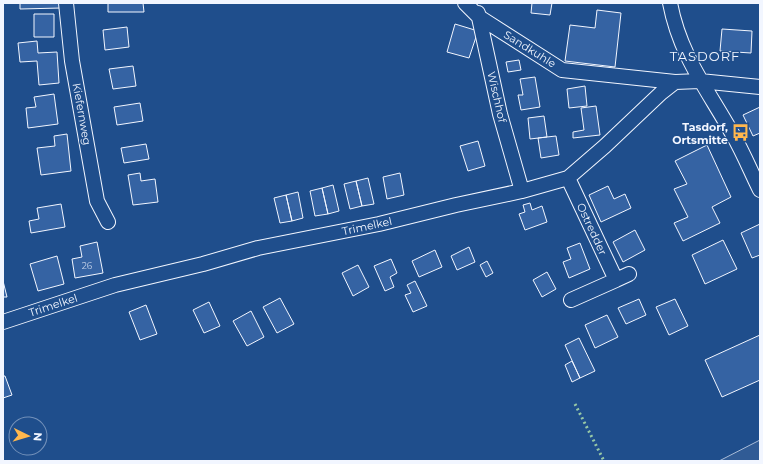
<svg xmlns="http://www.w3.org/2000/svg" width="763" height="464" viewBox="0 0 763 464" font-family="Montserrat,sans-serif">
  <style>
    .green { fill: #305b95; stroke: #a8bbd7 }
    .building { fill: #3563a3; stroke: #f2f6ff }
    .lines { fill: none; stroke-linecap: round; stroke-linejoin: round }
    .minor-casing { stroke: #f2f6ff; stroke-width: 16 }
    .minor { stroke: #1f4e8c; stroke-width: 14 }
    .hedge { stroke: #97c8a6; stroke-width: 3; stroke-dasharray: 2 3; stroke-linecap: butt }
    .labels { text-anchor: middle; stroke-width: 3; stroke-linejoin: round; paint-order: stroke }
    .number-label { font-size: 9px; fill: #c3d1e8 }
    .street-label { font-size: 11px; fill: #f2f6ff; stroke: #1f4e8c }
    .poi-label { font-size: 11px; font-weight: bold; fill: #f2f6ff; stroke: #1f4e8c; text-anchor: end }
    .quarter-label { font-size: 13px; letter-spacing: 1px; fill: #f2f6ff; stroke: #1f4e8c }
  </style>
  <rect width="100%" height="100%" fill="#1f4e8c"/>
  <path class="green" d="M760 440V461H719Z"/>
  <path class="building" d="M20 3H61V8L20 9Z
    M108 3H143L144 12H108Z
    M532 3H552L550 15 531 13Z
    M597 10 621 13 615 67 565 61 570 25 595 28Z
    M34 14H54V37H34Z
    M455 24 478 31 469 58 447 52Z
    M127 27 129 47 105 50 103 30Z
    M722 29 752 31 751 53 720 51Z
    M37 41 38 53 57 52 59 83 39 85 37 61 20 62 18 43Z
    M519 60 521 70 508 72 506 62Z
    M133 66 136 86 113 89 109 69Z
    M535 77 540 107 521 110 518 95H523L520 79Z
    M585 86 587 106 569 108 567 89Z
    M54 94 58 124 28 128 26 108 36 107 34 97Z
    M140 103 143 121 117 125 114 107Z
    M596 106 600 135 573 138V132L584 130 581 108Z
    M760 107V133L753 136 743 115Z
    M544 116 547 137 530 139 528 118Z
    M67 134 71 171 41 175 37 148 55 146 54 136Z
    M556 136 559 155 541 158 538 138Z
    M478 141 485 166 468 171 460 146Z
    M146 144 149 159 124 163 121 148Z
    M707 145 731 197 712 207 720 223 683 241 674 223 688 217 674 189 687 184 675 161Z
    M140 173 141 181 155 179 158 202 133 205 128 175Z
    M400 173 404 195 387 199 383 177Z
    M368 178 374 204 362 206 356 181Z
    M356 181 362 206 350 209 344 184Z
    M333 185 339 211 328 214 322 188Z
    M608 186 614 199 625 194 631 208 601 222 589 195Z
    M322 188 328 214 315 216 310 191Z
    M298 192 303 218 292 221 286 195Z
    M286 195 292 221 280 223 274 198Z
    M530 203 532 210 542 206 547 222 525 230 519 214 525 212 523 205Z
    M61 204 65 227 31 233 29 221 39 219 37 208Z
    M760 224V255L752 258 741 233Z
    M635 230 645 250 623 262 613 242Z
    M723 240 737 269 705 284 692 255Z
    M97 242 103 273 75 278 72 259 82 257 80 246Z
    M580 243 590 269 569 278 563 262 571 259 567 248Z
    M469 247 475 262 457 270 451 256Z
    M435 250 442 267 419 277 412 261Z
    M57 256 64 284 38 291 30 264Z
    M391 259 397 273 390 277 394 287 385 291 374 266Z
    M487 261 493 273 486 277 480 265Z
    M358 265 369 287 353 296 342 273Z
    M547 272 556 289 542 297 533 280Z
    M3 281 7 297H3Z
    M415 281 427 306 413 312 405 295 411 293 407 285Z
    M280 298 294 324 277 333 263 307Z
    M639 299 646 315 626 324 618 308Z
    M675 299 688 326 669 335 656 307Z
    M209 302 220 326 204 333 193 310Z
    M146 305 157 334 140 340 129 312Z
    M251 311 264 337 247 346 233 321Z
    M607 315 618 337 595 348 585 325Z
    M760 335V380L722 397 705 360Z
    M579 338 595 371 580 378 565 345Z
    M572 361 580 378 572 382 565 365Z
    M3 376H5L12 395 3 398Z"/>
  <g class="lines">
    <defs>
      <path id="minor" d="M66 3 72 61 97 201 108 222
        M465 3 479 17 562 70 675 82 700 81 760 87
        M670 3C680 56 708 90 733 135 743 152 751 172 760 190
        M478 13 500 114 522 191
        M568 178 616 280 571 300
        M616 280 629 274
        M3 322 115 285 203 264 258 248 379 224 456 205 522 191 568 178 605 146 661 93 675 82"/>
    </defs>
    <use href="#minor" class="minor-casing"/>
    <use href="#minor" class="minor"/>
    <path class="hedge" d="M575 404 604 461"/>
  </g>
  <defs>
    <symbol id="bus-bare" viewBox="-9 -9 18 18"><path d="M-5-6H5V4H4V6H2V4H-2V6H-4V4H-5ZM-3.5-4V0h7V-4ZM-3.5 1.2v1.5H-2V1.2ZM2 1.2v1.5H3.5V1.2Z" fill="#ffb74d" stroke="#1f4e8c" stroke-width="2.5" paint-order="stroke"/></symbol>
  </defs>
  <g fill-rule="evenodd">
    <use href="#bus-bare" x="728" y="120" width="25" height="25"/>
  </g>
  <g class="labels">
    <g class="number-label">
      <text x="87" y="269">26</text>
    </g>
    <g class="street-label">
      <text transform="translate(530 49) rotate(32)" y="4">Sandkuhle</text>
      <text transform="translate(497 97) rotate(77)" y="4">Wischhof</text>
      <text transform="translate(82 114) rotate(80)" y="4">Kiefernweg</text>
      <text transform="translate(367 226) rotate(-12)" y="4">Trimelkel</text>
      <text transform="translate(592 229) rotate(65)" y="4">Ostredder</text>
      <text transform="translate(53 305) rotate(-18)" y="4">Trimelkel</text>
    </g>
    <g class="poi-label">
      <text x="728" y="131">Tasdorf,<tspan x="728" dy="13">Ortsmitte</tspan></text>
    </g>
    <g class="quarter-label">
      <text x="705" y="61">TASDORF</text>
    </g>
  </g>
  <rect width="763" height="464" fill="none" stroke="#f2f6ff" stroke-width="8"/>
  <g transform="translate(28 436) rotate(95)"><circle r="19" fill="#1f4e8c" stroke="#7391ba"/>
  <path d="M0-3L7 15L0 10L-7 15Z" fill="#ffb74d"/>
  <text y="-6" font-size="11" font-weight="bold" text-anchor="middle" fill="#f2f6ff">N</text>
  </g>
</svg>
